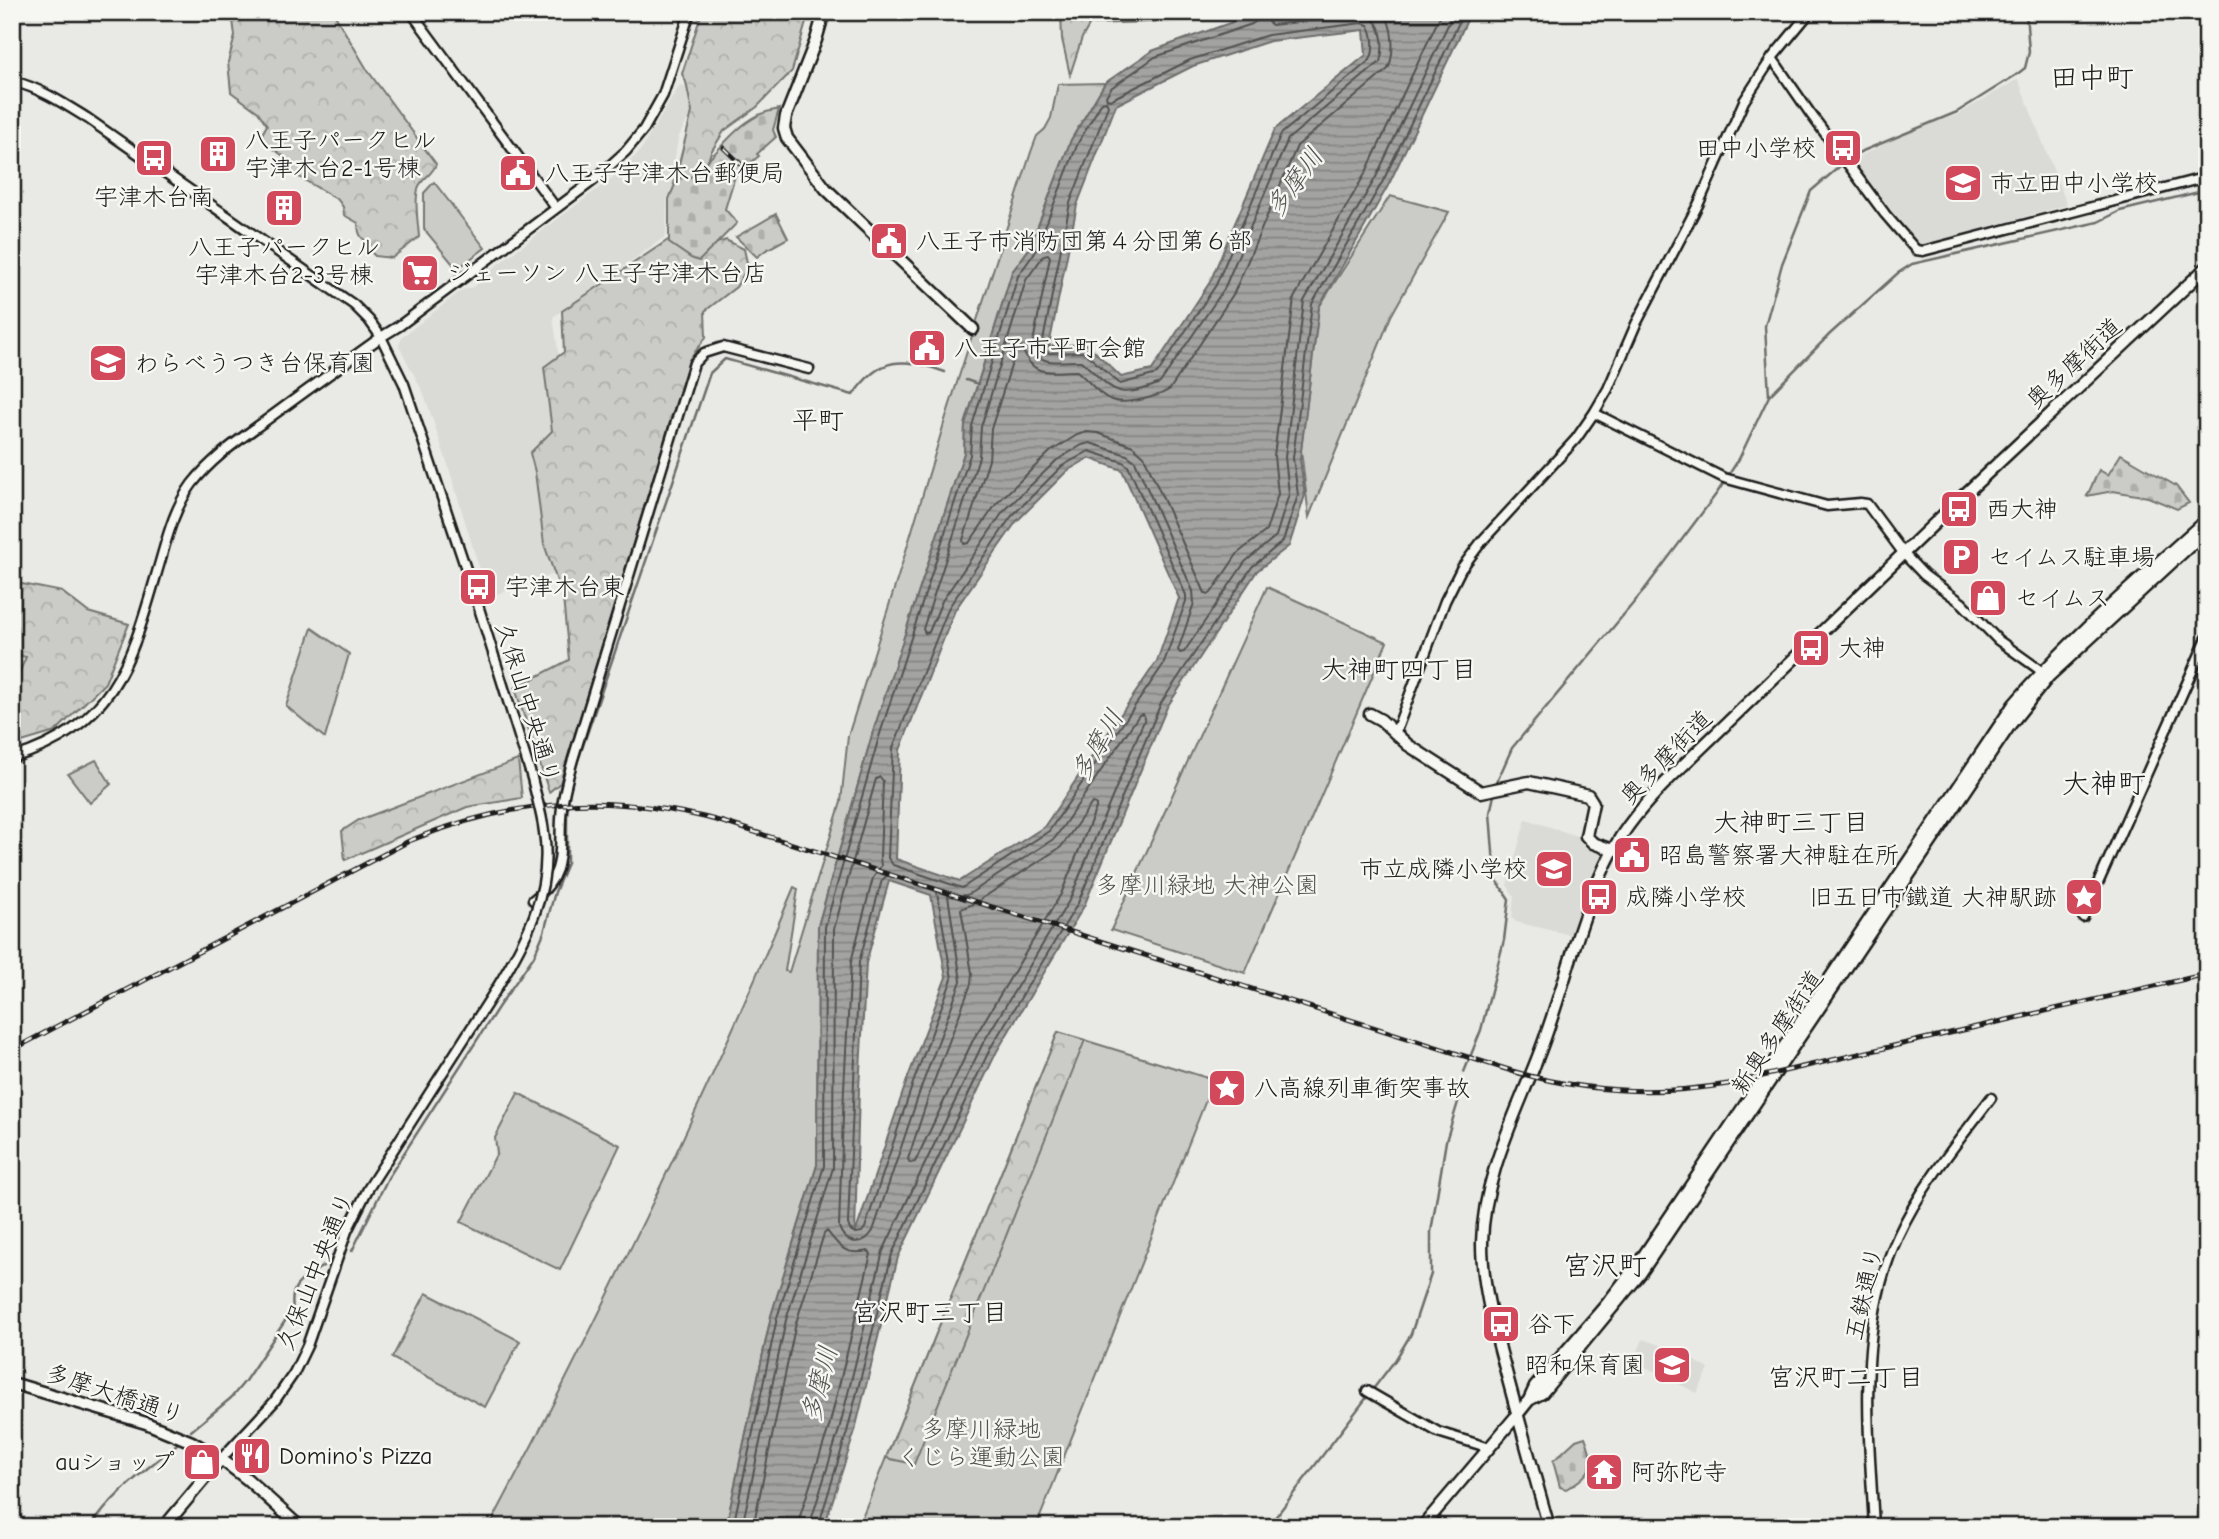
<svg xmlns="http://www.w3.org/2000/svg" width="2219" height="1539" viewBox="0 0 2219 1539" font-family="'Comic Neue','Klee One',sans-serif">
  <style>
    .built { fill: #dadad6 }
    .green { fill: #cbcbc7; stroke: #747472; stroke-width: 2 }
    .forest { fill: url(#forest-crowns); stroke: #747472; stroke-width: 2 }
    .cemetery { fill: url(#cemetery-stones); stroke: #747472; stroke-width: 2 }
    .water { fill: url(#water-rules); stroke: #6d6d6c; stroke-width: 2; fill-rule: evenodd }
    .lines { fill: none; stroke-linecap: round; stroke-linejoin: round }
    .shore { stroke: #525251; stroke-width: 2 }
    .stream { stroke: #6d6d6c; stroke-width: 2.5 }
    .minor-casing { stroke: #1c1c1c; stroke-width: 13 }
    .major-casing { stroke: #1c1c1c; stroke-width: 15 }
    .minor { stroke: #f6f6f2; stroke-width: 8 }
    .major { stroke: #f6f6f2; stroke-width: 10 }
    .rail-casing { stroke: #1c1c1c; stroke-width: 5 }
    .rail { stroke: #f6f6f2; stroke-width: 2.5; stroke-dasharray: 8; stroke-linecap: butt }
    .minor-bridge-casing { stroke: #1c1c1c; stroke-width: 13; stroke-linecap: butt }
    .minor-bridge { stroke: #f6f6f2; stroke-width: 8 }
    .labels { text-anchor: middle; stroke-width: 5; stroke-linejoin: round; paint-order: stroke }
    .poi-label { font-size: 24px; fill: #1c1c1c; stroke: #f6f6f2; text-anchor: start }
    .street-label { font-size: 24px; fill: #1c1c1c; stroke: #f6f6f2 }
    .park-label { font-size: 24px; fill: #51514f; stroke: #f6f6f2 }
    .water-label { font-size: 26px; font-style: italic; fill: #525251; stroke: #f6f6f2 }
    .neighbourhood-label { font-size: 26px; fill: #1c1c1c; stroke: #f6f6f2 }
    .quarter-label { font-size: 28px; fill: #1c1c1c; stroke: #f6f6f2 }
  </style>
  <defs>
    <pattern id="forest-crowns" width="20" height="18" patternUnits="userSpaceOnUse" patternTransform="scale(1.75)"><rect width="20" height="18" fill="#cbcbc7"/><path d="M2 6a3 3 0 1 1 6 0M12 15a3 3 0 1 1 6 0" fill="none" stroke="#aeaeaa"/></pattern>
    <pattern id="cemetery-stones" width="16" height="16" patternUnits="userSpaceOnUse" patternTransform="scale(1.75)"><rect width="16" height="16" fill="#cbcbc7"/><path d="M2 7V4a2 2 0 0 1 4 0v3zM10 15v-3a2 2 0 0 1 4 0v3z" fill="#aeaeaa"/></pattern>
    <pattern id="water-rules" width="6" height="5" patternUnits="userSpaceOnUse" patternTransform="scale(1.75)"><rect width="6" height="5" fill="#a3a3a1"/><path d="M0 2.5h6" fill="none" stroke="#848482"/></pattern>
  </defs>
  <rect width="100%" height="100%" fill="#e9e9e5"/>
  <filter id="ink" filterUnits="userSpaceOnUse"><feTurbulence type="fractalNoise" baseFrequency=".0143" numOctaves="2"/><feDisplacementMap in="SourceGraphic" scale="14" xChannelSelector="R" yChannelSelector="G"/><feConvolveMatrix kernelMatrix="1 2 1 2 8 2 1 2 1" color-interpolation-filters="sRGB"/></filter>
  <g filter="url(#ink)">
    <path class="built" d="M2018 79 2067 205 1924 245 1919 244 1851 161 1907 132 1957 115Z
      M680 85 686 88 692 112 678 138 672 175 674 184 667 199 666 236 553 317 559 358 544 367 552 431 563 571 488 597 448 465 424 394 399 346 402 337 462 290 473 287 486 277 493 268 616 175 640 151Z
      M1526 819 1580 837 1581 844 1605 853 1585 895 1571 935 1516 922 1512 918 1514 896 1507 885Z
      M1643 1339 1681 1353 1709 1369 1697 1393 1634 1361Z"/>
    <path class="green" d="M1105 83 1071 140 1029 249 1012 272 965 425 964 453 872 735 818 926 817 1165 771 1316 726 1527H489C600 1318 703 1105 794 887L798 889 785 971 789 972 841 802 848 736 902 564 945 420 1031 152 1037 136 1045 129 1051 118 1058 84Z
      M434 182 485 248 457 269 424 229V193Z
      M1390 196 1449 212 1391 316 1309 517 1301 450 1319 307Z
      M1267 587 1387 642 1245 973 1111 930Z
      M312 628 349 654 325 738 286 706Z
      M96 760 111 784 90 803 68 774Z
      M1058 1032 1214 1080 1036 1527H858Z
      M518 1093 620 1145 560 1270 461 1222 497 1153 495 1138Z
      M426 1293 520 1341 485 1407 392 1358Z"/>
    <path class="forest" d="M232 12H333L368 71 436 164C433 174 424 177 419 186 414 200 418 222 419 237L392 258 375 256 367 248 370 244C361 238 358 235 358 223L344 215 343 207 338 200 291 172 286 158 264 142 262 134 267 125 258 112 231 92 228 62 235 36Z
      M702 12H809L792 71 757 107 724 131 711 152 701 182 674 184 692 112 686 82 682 74Z
      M1061 12H1223L1179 21 1090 24 1082 38 1070 75 1062 39Z
      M671 238 699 249 726 240 744 249 748 267 736 287 705 311 706 337 689 360 560 783 549 792 515 688 569 660 563 598 544 544 535 472 530 453 552 431 544 367 564 352 562 311Z
      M12 582 62 592 88 612 129 624 105 683 55 732 12 745V680H16L26 657 12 654Z
      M518 760 522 798 467 807 345 860 342 831 359 820Z
      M1058 1032 1085 1040 914 1464 886 1458Z"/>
    <path class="cemetery" d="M779 109 773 130 776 137 757 154 759 156 748 165 746 164 735 176 725 209 737 223 699 261 691 258 669 243V199L678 177 688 179C713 160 729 131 757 116 763 112 772 111 779 109Z
      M776 214 788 238 766 250 757 257 736 237Z
      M2121 454 2176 486 2189 503 2177 509 2148 497 2113 491 2087 496 2099 470 2108 475Z
      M1585 1437C1597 1466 1591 1475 1566 1489L1560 1487 1553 1461 1576 1440Z"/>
    <path class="water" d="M1260 12H1471L1389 184 1319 307 1300 459 1305 495 1289 546 1257 571 1167 707 1084 906 997 1051 898 1257 854 1434 824 1527H726L771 1316 817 1165 818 926 872 735 964 453 965 425 1012 272 1029 249 1071 140 1105 83 1152 51ZM1364 30 1366 55 1275 129 1210 282 1152 370 1121 377 1087 344 1049 346 1077 205 1116 105 1193 66 1270 41ZM1089 458 1122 470 1179 598 1157 661 1044 827 960 881 896 859 900 750 955 610 1016 522 1067 471ZM889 881 931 895 946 977 907 1080 855 1234 859 1089 866 963Z"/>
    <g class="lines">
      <path class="shore" d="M1270 12 1268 22 1272 25 1362 15C1383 17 1385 45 1380 62L1288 139 1224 289 1160 383C1115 402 1113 389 1081 361 1063 360 1034 369 1033 342L1050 257 1048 254 1044 255 1026 280 981 427 979 457 923 629 925 633 929 632 942 601 1003 512 1057 460 1082 445 1090 443 1127 455 1135 461 1193 591 1194 603 1178 650 1180 653 1184 652 1245 562 1276 536 1289 494 1285 457 1304 301 1376 177 1454 12
        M1383 12C1394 26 1395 53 1388 69L1297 146 1234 293 1170 389C1162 395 1154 396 1144 399 1105 408 1104 395 1077 371 1050 371 1032 379 1022 347H1017L991 429 989 460 963 540 964 544 969 543 997 503 1050 452 1077 435 1087 432 1098 433 1133 446 1144 456 1205 593 1208 595 1211 593 1238 553 1266 531 1278 494 1274 456 1294 298 1366 172 1442 12
        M1089 451 1123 462 1128 466 1186 595V601L1163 665 1049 831 962 888 893 865 888 858 893 748 949 607 1011 517 1062 466Z
        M1092 803 1096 804V808L1061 894 974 1038 915 1162 910 1163 908 1159 931 1089 971 984 972 973 961 909 975 903 1061 847Z
        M889 874 932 888 937 892 952 979 913 1083 865 1228 862 1232 856 1233 850 1230 848 1224 859 962 882 880Z
        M733 1527 777 1318 824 1166 825 927 879 737 970 455 972 426 1018 276 1035 252 1078 143 1102 102 1106 101 1108 106 1070 203 1042 346 1044 350 1049 353 1084 352 1120 384 1157 374 1216 285 1281 134 1370 60C1375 51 1374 33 1368 25L1362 23 1268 35 1190 60 1110 100 1107 99 1106 96 1111 88 1155 57 1252 24 1259 19 1261 12
        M742 1527 786 1320 833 1168 834 929 876 779 880 777 883 781 880 857 881 866 873 878 851 962 844 1088 839 1227C845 1245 863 1247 873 1231L922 1085 961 981 948 896C953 893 962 898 969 894L1055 838 1139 715 1143 714 1145 718 1070 899 983 1043 883 1251 839 1430 809 1527
        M753 1527 796 1323 824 1234 827 1231C840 1247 845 1256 868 1251L871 1254 829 1427 800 1516 798 1527
        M818 1527 847 1432 892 1254 991 1047 1078 903 1161 703 1252 567 1283 541 1298 495 1293 458 1312 304 1383 181 1464 12"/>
      <path class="stream" d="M966 380 978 384
        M1769 396 1765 326 1782 264 1811 191 1853 155 1957 112 2016 75 2025 68 2029 52 2026 12
        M1496 784 1512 748 1641 594 1717 493 1739 459 1769 396 1830 334 1898 273 1912 264 2098 222 2120 211 2207 190
        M1464 1072 1481 1030 1504 940 1509 899 1495 878 1490 813 1495 791
        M352 1251 388 1178 499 1006 534 956 544 932 555 892 567 863V817L569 794 575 769 710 373 725 359 853 395C880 356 902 357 945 372
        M191 1431 231 1398 245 1381 293 1309C289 1283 304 1279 323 1266
        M91 1527C113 1493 146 1470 177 1444
        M1268 1527 1396 1359 1411 1334 1431 1274V1232L1446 1141 1463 1086"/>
      <defs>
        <path id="minor" d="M411 12 556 208
          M1772 58 1810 113 1885 214 1916 250 1923 251 2207 177
          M12 81C40 88 63 103 87 118L354 305 369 320 381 337 404 384 478 605 532 778
          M1594 413 1724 478 1827 506 1860 503 1867 504 1904 554 1924 575 1962 603 1998 640 2047 675
          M1395 734 1445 601 1461 569 1482 541 1576 439 1594 413 1608 389 1636 324 1699 203 1744 101 1772 58 1810 12
          M12 758C118 725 132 657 160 562 168 534 175 507 192 484 212 458 239 440 265 421 303 393 342 365 381 337L399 326 594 180 626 151 644 129 663 95 690 12
          M533 900C570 873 557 845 562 807 564 790 569 774 573 759L694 363 704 353 723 347 809 369
          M2083 917 2207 638
          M1367 1391 1438 1432 1490 1448
          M221 1459 274 1402 294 1373 307 1346 347 1231 368 1189 495 991
          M1874 1527C1869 1430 1856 1327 1898 1236 1921 1186 1958 1142 1991 1098
          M2205 1527 2207 1524"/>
        <path id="major" d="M824 12 816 40 786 116 784 128 787 138 826 189 973 329
          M1370 714 1381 720 1408 745 1481 792 1529 782 1588 795 1593 803 1586 836 1593 843 1612 850
          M12 1383 146 1423 192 1442 221 1459 247 1479 300 1527
          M1529 1400 1542 1393 1640 1274 2010 725 2049 676 2207 530
          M164 1527 221 1459
          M1422 1527 1517 1415 1529 1400 1535 1387 1606 1305 1640 1261 2014 704C2072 636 2141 579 2207 519
          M1549 1527C1534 1474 1519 1421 1505 1368 1494 1327 1482 1286 1482 1243 1483 1174 1518 1111 1542 1046 1566 982 1580 913 1612 852 1626 824 1649 799 1671 777L1962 497 2207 267
          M1729 1527 1758 1525 1782 1527"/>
      </defs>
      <use href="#minor" class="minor-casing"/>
      <use href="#major" class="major-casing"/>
      <use href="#minor" class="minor"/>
      <use href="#major" class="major"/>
      <defs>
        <path id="rail" d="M724 148 748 171
          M12 1050 409 841C514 798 613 792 723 822L1512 1071C1583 1092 1656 1096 1728 1084L2207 974"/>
      </defs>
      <use href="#rail" class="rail-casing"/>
      <use href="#rail" class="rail"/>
      <defs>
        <path id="minor-bridge" d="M495 991C525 942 553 892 544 832 542 814 536 796 532 778"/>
      </defs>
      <use href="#minor-bridge" class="minor-bridge-casing"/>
      <use href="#minor-bridge" class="minor-bridge"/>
    </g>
  </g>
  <defs>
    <symbol id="bus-square" viewBox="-11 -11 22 22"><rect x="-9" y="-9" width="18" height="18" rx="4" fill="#d1495b" stroke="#f6f6f2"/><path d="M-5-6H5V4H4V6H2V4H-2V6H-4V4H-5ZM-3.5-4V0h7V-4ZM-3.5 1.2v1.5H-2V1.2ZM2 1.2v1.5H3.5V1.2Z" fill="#fff"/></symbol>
    <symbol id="building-square" viewBox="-11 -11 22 22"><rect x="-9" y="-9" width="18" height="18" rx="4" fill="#d1495b" stroke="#f6f6f2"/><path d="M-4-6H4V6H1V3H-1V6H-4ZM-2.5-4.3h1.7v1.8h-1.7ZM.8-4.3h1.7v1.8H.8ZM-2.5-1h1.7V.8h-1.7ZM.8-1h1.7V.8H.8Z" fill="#fff"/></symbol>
    <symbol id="civic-square" viewBox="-11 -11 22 22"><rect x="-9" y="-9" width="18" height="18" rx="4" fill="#d1495b" stroke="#f6f6f2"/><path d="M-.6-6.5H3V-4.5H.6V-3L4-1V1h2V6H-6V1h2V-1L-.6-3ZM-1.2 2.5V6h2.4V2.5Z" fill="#fff"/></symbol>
    <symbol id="school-square" viewBox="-11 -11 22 22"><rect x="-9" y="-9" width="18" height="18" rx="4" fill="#d1495b" stroke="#f6f6f2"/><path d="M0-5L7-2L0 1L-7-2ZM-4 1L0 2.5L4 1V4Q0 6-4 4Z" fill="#fff"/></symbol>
    <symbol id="supermarket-square" viewBox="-11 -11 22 22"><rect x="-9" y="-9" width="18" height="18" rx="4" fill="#d1495b" stroke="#f6f6f2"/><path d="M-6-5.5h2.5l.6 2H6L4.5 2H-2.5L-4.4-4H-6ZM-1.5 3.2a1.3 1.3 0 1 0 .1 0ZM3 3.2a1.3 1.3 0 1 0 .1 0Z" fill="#fff"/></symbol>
    <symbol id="parking-square" viewBox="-11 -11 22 22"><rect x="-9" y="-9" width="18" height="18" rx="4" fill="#d1495b" stroke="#f6f6f2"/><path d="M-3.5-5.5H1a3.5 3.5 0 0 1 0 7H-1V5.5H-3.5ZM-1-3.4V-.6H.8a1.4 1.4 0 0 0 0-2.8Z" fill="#fff"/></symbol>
    <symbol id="shop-square" viewBox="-11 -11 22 22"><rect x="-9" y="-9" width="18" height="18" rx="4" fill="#d1495b" stroke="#f6f6f2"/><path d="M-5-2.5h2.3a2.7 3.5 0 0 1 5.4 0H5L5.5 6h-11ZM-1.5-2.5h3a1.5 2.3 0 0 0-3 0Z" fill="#fff"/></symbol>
    <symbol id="sight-square" viewBox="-11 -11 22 22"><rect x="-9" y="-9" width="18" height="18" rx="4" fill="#d1495b" stroke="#f6f6f2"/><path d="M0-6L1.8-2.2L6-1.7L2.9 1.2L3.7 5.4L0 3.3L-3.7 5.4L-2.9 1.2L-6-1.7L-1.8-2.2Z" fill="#fff"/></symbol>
    <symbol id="restaurant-square" viewBox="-11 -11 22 22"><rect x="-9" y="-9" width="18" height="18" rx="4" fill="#d1495b" stroke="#f6f6f2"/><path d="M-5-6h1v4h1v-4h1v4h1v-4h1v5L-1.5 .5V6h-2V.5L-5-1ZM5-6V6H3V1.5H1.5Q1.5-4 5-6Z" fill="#fff"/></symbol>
    <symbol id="temple-square" viewBox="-11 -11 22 22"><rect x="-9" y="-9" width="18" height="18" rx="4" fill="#d1495b" stroke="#f6f6f2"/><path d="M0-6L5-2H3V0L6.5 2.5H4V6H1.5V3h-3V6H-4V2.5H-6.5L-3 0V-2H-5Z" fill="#fff"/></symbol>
  </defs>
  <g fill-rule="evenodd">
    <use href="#bus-square" x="1821" y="126" width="44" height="44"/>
    <use href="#building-square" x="196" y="132" width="44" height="44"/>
    <use href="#bus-square" x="132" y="136" width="44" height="44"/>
    <use href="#civic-square" x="496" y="151" width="44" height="44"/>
    <use href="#school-square" x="1941" y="161" width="44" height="44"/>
    <use href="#building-square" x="262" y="186" width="44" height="44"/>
    <use href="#civic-square" x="867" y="219" width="44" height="44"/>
    <use href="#supermarket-square" x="398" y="251" width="44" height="44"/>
    <use href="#civic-square" x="905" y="326" width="44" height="44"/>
    <use href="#school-square" x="86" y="341" width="44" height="44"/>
    <use href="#bus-square" x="1937" y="487" width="44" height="44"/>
    <use href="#parking-square" x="1939" y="535" width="44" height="44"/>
    <use href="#bus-square" x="456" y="565" width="44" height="44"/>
    <use href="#shop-square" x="1966" y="576" width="44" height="44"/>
    <use href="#bus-square" x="1789" y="626" width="44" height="44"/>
    <use href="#civic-square" x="1610" y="833" width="44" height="44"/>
    <use href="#school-square" x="1532" y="847" width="44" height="44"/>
    <use href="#bus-square" x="1577" y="875" width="44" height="44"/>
    <use href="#sight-square" x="2062" y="875" width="44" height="44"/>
    <use href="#sight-square" x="1205" y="1066" width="44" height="44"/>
    <use href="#bus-square" x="1479" y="1302" width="44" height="44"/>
    <use href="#school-square" x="1650" y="1343" width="44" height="44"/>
    <use href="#restaurant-square" x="230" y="1434" width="44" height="44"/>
    <use href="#shop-square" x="180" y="1440" width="44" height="44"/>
    <use href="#temple-square" x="1582" y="1450" width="44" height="44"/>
  </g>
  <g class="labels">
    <g class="poi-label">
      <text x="245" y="148">八王子パークヒル<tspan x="245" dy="28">宇津木台2-1号棟</tspan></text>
      <text x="1816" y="156" text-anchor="end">田中小学校</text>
      <text x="545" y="181">八王子宇津木台郵便局</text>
      <text x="1990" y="191">市立田中小学校</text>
      <text x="154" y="205" text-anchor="middle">宇津木台南</text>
      <text x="916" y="249">八王子市消防団第４分団第６部</text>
      <text x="284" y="255" text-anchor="middle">八王子パークヒル<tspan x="284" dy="28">宇津木台2-3号棟</tspan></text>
      <text x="447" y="281">ジェーソン 八王子宇津木台店</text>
      <text x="954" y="356">八王子市平町会館</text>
      <text x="135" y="371">わらべうつき台保育園</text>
      <text x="1986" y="517">西大神</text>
      <text x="1988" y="565">セイムス駐車場</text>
      <text x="505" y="595">宇津木台東</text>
      <text x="2015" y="606">セイムス</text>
      <text x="1838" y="656">大神</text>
      <text x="1659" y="863">昭島警察署大神駐在所</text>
      <text x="1527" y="877" text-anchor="end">市立成隣小学校</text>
      <text x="1626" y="905">成隣小学校</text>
      <text x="2057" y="905" text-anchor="end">旧五日市鐵道 大神駅跡</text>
      <text x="1254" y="1096">八高線列車衝突事故</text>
      <text x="1528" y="1332">谷下</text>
      <text x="1645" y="1373" text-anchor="end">昭和保育園</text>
      <text x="279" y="1464">Domino's Pizza</text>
      <text x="175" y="1470" text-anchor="end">auショップ</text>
      <text x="1631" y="1480">阿弥陀寺</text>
    </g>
    <g class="street-label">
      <text transform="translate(2074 363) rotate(-43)" y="8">奥多摩街道</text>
      <text transform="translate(528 703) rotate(73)" y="8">久保山中央通り</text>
      <text transform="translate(1666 757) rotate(-46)" y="8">奥多摩街道</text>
      <text transform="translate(1777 1032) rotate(-56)" y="8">新奥多摩街道</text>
      <text transform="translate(315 1271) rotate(-68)" y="8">久保山中央通り</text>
      <text transform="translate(1864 1293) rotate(-77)" y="8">五鉄通り</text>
      <text transform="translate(115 1394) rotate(18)" y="8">多摩大橋通り</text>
    </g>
    <g class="park-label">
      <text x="1207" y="893">多摩川緑地 大神公園</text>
      <text x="981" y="1437">多摩川緑地<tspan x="981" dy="28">くじら運動公園</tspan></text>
    </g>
    <g class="water-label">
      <text transform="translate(1294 182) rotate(-54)" y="9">多摩川</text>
      <text transform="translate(1097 745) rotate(-60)" y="9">多摩川</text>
      <text transform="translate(819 1384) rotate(-76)" y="9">多摩川</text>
    </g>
    <g class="neighbourhood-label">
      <text x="818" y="429">平町</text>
      <text x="1399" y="678">大神町四丁目</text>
      <text x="1791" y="831">大神町三丁目</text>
      <text x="930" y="1321">宮沢町三丁目</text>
      <text x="1846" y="1386">宮沢町二丁目</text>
    </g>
    <g class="quarter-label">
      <text x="2092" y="87">田中町</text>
      <text x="2104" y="793">大神町</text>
      <text x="1605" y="1275">宮沢町</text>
    </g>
  </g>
  <rect width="2219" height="1539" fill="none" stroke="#f6f6f2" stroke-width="42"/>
  <rect x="21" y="21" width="2177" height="1497" fill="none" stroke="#1c1c1c" stroke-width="2.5" filter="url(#ink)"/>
</svg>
